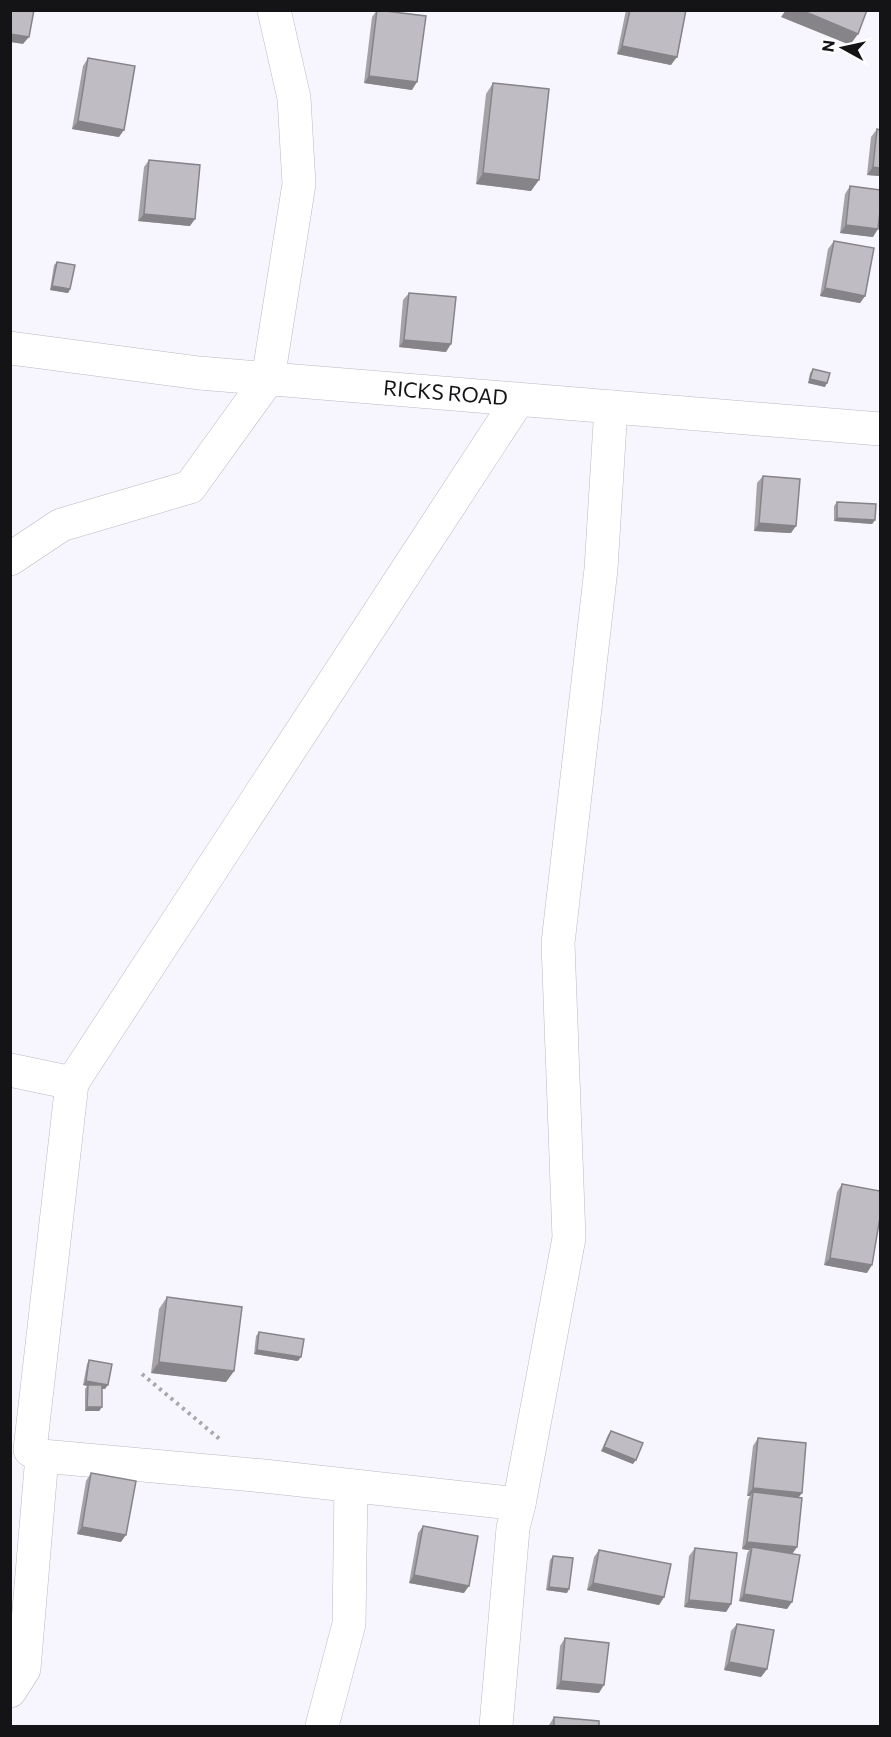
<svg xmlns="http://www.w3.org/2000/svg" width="891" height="1737" viewBox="0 0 891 1737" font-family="Commissioner,sans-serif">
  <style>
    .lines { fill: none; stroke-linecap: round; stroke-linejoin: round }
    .minor-casing { stroke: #babac2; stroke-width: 34 }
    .path { stroke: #a8a7ae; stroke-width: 4; stroke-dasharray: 3 4.5; stroke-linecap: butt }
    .minor { stroke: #fff; stroke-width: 33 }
    .wall { fill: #a5a2a8 }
    .shaded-wall { fill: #868488 }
    .building { fill: #c0bcc3; stroke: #868488; stroke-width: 1.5 }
    .labels { text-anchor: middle; stroke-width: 4.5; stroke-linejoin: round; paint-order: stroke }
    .street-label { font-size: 21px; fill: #141417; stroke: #fff }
  </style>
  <rect width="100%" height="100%" fill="#f7f6ff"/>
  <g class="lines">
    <defs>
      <g id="minor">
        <path id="s1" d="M10 348 199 373 880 429"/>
        <path d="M518 400 72 1083 30 1450 42 1456 264 1476 519 1504"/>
        <path d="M10 559 61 525 190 487 268 379 299 184 294 98 274 10"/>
        <path d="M10 1070 72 1083"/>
        <path d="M10 1691 24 1669 42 1456"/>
        <path d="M322 1726 349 1624 351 1486"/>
        <path d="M496 1726 513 1528 519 1504 569 1238 558 943 601 569 611 407"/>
      </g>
    </defs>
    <use href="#minor" class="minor-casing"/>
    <path class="path" d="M142 1374 222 1441"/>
    <use href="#minor" class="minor"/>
  </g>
  <path class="wall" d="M377 10 412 90 364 83 372 17Z
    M626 10H686L671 65 617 54Z
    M88 58 119 137 72 129 83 66Z
    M493 83 531 191 476 184 486 94Z
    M877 129 880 176 867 175 871 137Z
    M149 160 190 226 138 221 144 167Z
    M850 186 873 237 840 233 845 194Z
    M834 241 865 296 860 303 820 296 828 249Z
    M57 262 70 289 68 293 50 290 54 265Z
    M409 293 446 352 399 347 403 300Z
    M813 369 825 387 808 383 810 373Z
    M763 476 791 533 754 531 757 483Z
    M837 502 875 520 872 524 834 521V506Z
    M842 1184 867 1273 824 1265 837 1192Z
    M167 1297 234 1371 226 1382 151 1373 159 1309Z
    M259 1332 298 1361 254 1354 256 1336Z
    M89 1360 105 1389H102V1407L99 1411H85V1389L87 1386 83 1385 87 1364Z
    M611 1431 633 1464 601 1451 608 1435Z
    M758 1438 799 1497 797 1547 793 1553 787 1609 739 1601 747 1554 749 1550 742 1549 748 1500 750 1496H747L753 1446Z
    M91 1473 121 1542 77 1534 86 1481Z
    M423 1526 464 1593 409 1583 418 1533Z
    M695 1548 731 1604 726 1612 684 1607 689 1556Z
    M599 1550 664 1597 659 1605 587 1590 594 1557Z
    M553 1556 567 1593 546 1590 550 1560Z
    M737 1624 767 1669 761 1677 724 1670 731 1631Z
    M565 1638 599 1693 556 1689 560 1646Z
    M554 1717 599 1726H549V1725Z"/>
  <path class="shaded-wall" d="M786 10H801L858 34 850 45 781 17Z
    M10 34 29 37 23 44 10 42Z
    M622 46 677 57 671 65 617 54Z
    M369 76 417 82 412 90 364 83Z
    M78 121 124 130 119 137 72 129Z
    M873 167 880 168V176L867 175Z
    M483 173 539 180 531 191 476 184Z
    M144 214 195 219 190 226 138 221Z
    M846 225 878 229 873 237 840 233Z
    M52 286 70 289 68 293 50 290Z
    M825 288 865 296 860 303 820 296Z
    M404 340 451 344 446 352 399 347Z
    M810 379 827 383 825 387 808 383Z
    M837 518 875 520 872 524 834 521Z
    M759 523 796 526 791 533 754 531Z
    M830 1258 872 1265 867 1273 824 1265Z
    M257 1350 301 1357 298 1361 254 1354Z
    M159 1362 234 1371 226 1382 151 1373Z
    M86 1381 108 1385 105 1389 83 1385Z
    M87 1407H102L99 1411H85Z
    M604 1447 636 1460 633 1464 601 1451Z
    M753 1488 802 1493 796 1501 753 1492 750 1496H747Z
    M82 1527 126 1535 121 1542 77 1534Z
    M747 1542 797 1547 791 1555 752 1547 749 1550 742 1549Z
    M414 1575 469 1586 464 1593 409 1583Z
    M593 1583 664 1597 659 1605 587 1590Z
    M549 1587 569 1589 567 1593 546 1590Z
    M744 1594 792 1602 787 1609 739 1601Z
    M689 1600 731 1604 726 1612 684 1607Z
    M729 1662 767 1669 761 1677 724 1670Z
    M561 1681 604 1685 599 1693 556 1689Z"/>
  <path class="building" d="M10 10H34L29 37 10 34Z
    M377 10 426 16 417 82 369 76Z
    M630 10H686L677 57 622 46Z
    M801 10H867L858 34Z
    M88 58 135 66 124 130 78 121Z
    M493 83 549 89 539 180 483 173Z
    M877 129 880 130V168L873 167Z
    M149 160 200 165 195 219 144 214Z
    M850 186 880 190V211L878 229 846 225Z
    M834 241 874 248 865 296 825 288Z
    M57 262 75 265 70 289 52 286Z
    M409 293 456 297 451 344 404 340Z
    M813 369 830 373 827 383 810 379Z
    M763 476 800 479 796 526 759 523Z
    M837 502 876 504 875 520 837 518Z
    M842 1184 880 1191V1217L872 1265 830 1258Z
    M167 1297 242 1307 234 1371 159 1362Z
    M259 1332 304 1339 301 1357 257 1350Z
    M89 1360 112 1364 108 1385 86 1381Z
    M88 1385H102V1407H87Z
    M611 1431 643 1443 636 1460 604 1447Z
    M758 1438 806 1443 802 1493 753 1488Z
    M91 1473 136 1481 126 1535 82 1527Z
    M753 1492 802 1498 797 1547 747 1542Z
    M423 1526 478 1536 469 1586 414 1575Z
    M752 1547 800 1555 792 1602 744 1594Z
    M695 1548 737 1553 731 1604 689 1600Z
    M599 1550 671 1564 664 1597 593 1583Z
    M553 1556 573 1558 569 1589 549 1587Z
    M737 1624 774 1630 767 1669 729 1662Z
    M565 1638 609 1643 604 1685 561 1681Z
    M554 1717 599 1721V1726H554Z"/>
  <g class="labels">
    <g class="street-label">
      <text dy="7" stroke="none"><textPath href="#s1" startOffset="438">RICKS ROAD</textPath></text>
    </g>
  </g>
  <rect width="891" height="1737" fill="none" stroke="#141417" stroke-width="24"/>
  <g transform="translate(843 48) rotate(278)" stroke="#ffffff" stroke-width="4.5" paint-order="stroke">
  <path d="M0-4.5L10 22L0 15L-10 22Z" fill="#141417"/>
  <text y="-9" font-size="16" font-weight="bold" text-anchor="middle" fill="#141417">N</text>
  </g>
</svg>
